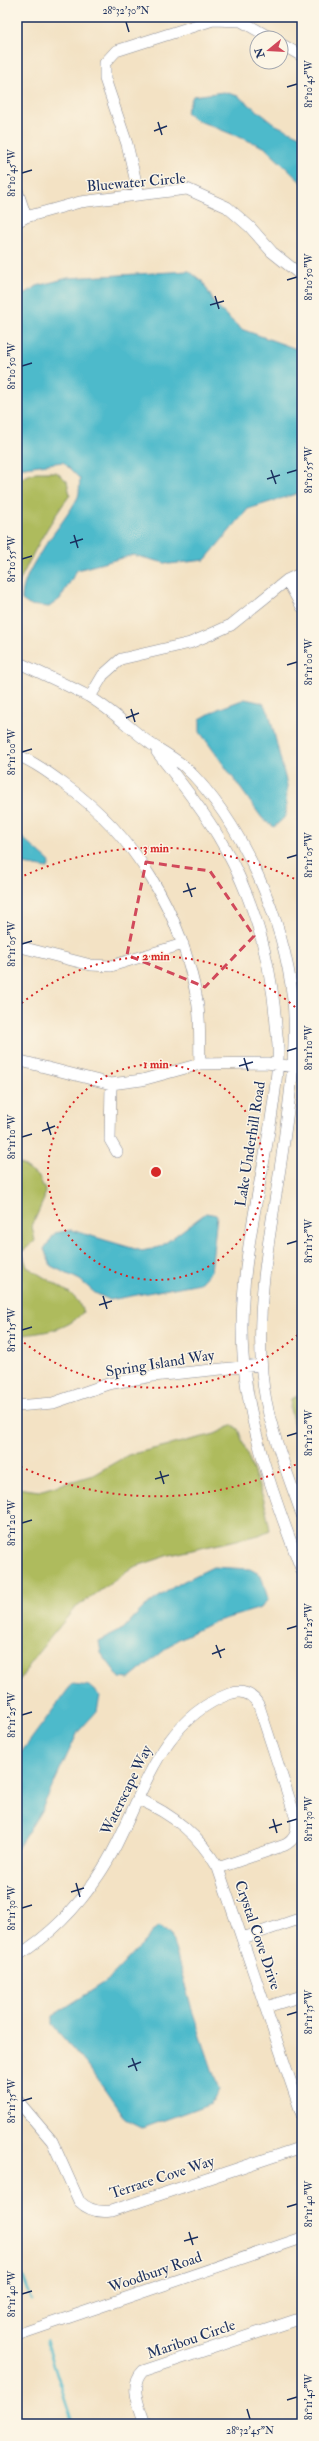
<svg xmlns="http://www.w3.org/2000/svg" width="319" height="2441" viewBox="0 0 319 2441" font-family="'IM FELL Double Pica',serif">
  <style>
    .green { fill: #aebb5d; stroke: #64755e }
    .water { fill: #4ebacb; stroke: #347494 }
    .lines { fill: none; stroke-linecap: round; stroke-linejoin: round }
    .stream { stroke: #4ebacb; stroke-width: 2.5 }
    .minor-casing { stroke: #878891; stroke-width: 12 }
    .minor { stroke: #fff; stroke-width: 11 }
    .marked { fill: none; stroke: #d1495b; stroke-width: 3; stroke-dasharray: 8 5; stroke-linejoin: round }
    .ticks { fill: none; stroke: #1b2f5e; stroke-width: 1.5 }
    .ring { fill: none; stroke: #d62828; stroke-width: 2; stroke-dasharray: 2 4 }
    .labels { text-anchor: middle; stroke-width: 3; stroke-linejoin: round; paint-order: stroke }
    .street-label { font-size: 15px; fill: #1b2f5e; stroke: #fcf5e5 }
    .centre { fill: #d62828; stroke: #fcf5e5; stroke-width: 2 }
    .ring-label { font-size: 12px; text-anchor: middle; font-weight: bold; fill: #d62828; stroke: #fcf5e5; stroke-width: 3; stroke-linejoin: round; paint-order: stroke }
    .neatline { fill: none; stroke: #1b2f5e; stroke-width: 1.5 }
    .ticks-label { font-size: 10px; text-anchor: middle; fill: #1b2f5e }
  </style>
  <rect width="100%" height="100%" fill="#fcf5e5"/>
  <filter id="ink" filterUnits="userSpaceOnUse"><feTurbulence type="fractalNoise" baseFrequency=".025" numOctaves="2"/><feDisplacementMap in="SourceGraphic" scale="8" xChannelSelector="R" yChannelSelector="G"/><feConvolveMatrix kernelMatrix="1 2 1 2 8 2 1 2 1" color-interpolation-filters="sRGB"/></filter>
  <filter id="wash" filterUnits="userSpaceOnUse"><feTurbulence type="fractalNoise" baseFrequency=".012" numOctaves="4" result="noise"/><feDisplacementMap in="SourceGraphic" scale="16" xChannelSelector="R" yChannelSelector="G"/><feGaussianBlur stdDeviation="0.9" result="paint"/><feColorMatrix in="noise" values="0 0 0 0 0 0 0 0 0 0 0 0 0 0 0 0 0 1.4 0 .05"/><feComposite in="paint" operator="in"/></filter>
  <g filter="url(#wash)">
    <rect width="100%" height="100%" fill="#f3e2c4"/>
    <path class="green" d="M36 472H56L67 481 70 495C48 524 32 554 17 587V480Z
      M17 1161 39 1177 45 1190 44 1199 32 1226 35 1241 22 1252 27 1267 70 1293 78 1301 83 1312C66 1332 42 1332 17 1336Z
      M302 1394V1459L290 1409 291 1399Z
      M233 1425 238 1429 264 1500 270 1530 259 1535 170 1555 134 1567 74 1609 37 1654 17 1684V1488L39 1491 93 1475 128 1455 215 1434Z"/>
    <path class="water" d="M224 92 238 96 276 125 302 137V183L264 147 194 119 186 112 193 96Z
      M189 271 203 282 216 306 241 329 302 351V492L248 509 205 560 169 564 133 555 77 570 60 599 49 607 29 605 22 600C21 567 64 525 78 497 80 492 79 484 80 479L63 462 17 468V299L37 286 68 278Z
      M245 699 263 703 269 713 287 785 286 816 274 827 262 818 200 732V719L218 709Z
      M17 833 50 862 48 868 17 863Z
      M206 1213 217 1215 211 1271 200 1283 110 1300 95 1293 80 1280 51 1266 44 1249 55 1233 71 1230 142 1251 160 1247Z
      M213 1567 250 1569 261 1575 268 1599 261 1608 214 1622 177 1640 129 1679 120 1678 101 1653 99 1641 123 1629 144 1607 178 1584Z
      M72 1684 89 1686 100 1696 97 1711 78 1732 41 1811 17 1849V1758Z
      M159 1926 171 1934 191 2007 219 2090 211 2103 143 2128 125 2119 88 2066 52 2025V2016L107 1981Z"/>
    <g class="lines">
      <path class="stream" d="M17 2261 32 2300
        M46 2340 73 2424"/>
    </g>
  </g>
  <g filter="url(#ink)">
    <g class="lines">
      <defs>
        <path id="minor" d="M281 44 302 56
          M17 190 26 217
          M139 195 127 144 105 79V63L116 51 213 20 241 21 271 38
          M17 222 26 217 80 202 187 189 227 207 250 227 272 252 302 276
          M287 580 302 607
          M17 662C41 673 65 684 88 696 111 709 130 729 151 744 162 751 174 758 184 766 243 822 284 920 293 1000 297 1044 291 1089 285 1133 275 1214 255 1289 262 1373 266 1421 286 1469 302 1515
          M90 697 103 675 121 659 190 643 209 635 231 625 287 580 302 573
          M157 752C178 779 201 807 218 836 252 893 271 959 276 1025 277 1036 279 1048 278 1059 272 1148 243 1235 242 1325 241 1409 272 1493 302 1571
          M17 755C34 762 49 773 64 784 135 835 182 913 197 1000 201 1020 199 1043 200 1064
          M17 946 91 965 111 966 183 944
          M17 1060 111 1084 142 1080 200 1064 267 1063 302 1068
          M111 1084 110 1140 117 1152
          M17 1406 53 1403 108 1384 153 1376 261 1365
          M138 1799C173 1814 199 1835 218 1868L302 2115
          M243 1938 302 1918
          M17 1956C49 1936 77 1908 98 1876 141 1814 150 1724 229 1694 242 1689 253 1694 259 1706L296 1819C298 1830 296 1839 285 1845L218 1868
          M266 2007 302 1996
          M17 2100 52 2141 79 2201C88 2210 98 2213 111 2211L302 2147
          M17 2335 302 2238
          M145 2424C140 2407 128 2386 143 2371L302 2318"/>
      </defs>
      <use href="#minor" class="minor-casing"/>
      <use href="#minor" class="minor"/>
    </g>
  </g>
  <path class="marked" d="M146 862 210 871 254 936 205 987 127 955Z"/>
  <path class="ticks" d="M126 22 129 32M287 87 297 84M158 122 162 135M154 131 167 126M22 173 32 170M287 280 297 277M215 296 219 309M210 305 224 301M22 366 32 363M271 470 276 484M287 473 297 470M267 479 280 475M74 535 78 548M70 543 83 539M22 559 32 556M287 665 297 662M131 709 135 722M126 718 139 713M22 752 32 749M287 858 297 855M187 883 192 897M183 892 196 888M22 944 32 941M287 1051 297 1048M244 1058 248 1071M239 1066 253 1062M47 1122 51 1135M42 1131 55 1126M22 1137 32 1134M287 1244 297 1241M103 1296 107 1309M99 1305 112 1301M22 1330 32 1327M287 1436 297 1433M160 1471 164 1484M155 1479 169 1475M22 1523 32 1520M287 1629 297 1626M216 1645 221 1658M212 1654 225 1649M22 1715 32 1712M273 1819 277 1833M287 1822 297 1819M269 1828 282 1824M76 1883 80 1897M71 1892 84 1888M22 1908 32 1905M287 2015 297 2012M132 2058 137 2071M128 2067 141 2062M22 2101 32 2098M287 2207 297 2204M189 2232 193 2245M184 2241 198 2237M22 2294 32 2291M287 2400 297 2397M247 2409 250 2419"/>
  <g class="ring">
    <circle cx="156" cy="1172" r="108"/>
    <path d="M302 1331A216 216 0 0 1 17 1337M17 1007A216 216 0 0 1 302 1013"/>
    <path d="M301 1462A324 324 0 0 1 19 1466M19 878A324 324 0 0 1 301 882"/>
  </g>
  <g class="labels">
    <g class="street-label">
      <text transform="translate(136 182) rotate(-5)" y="5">Bluewater Circle</text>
      <text transform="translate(250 1144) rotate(-81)" y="5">Lake Underhill Road</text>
      <text transform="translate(160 1363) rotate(-9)" y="5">Spring Island Way</text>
      <text transform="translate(126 1790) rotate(-64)" y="5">Waterscape Way</text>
      <text transform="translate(258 1935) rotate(71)" y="5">Crystal Cove Drive</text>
      <text transform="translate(162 2177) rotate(-18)" y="5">Terrace Cove Way</text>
      <text transform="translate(155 2272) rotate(-19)" y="5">Woodbury Road</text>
      <text transform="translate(191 2339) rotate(-19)" y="5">Maribou Circle</text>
    </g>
  </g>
  <circle cx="156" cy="1172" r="6" class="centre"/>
  <g class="ring-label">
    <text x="156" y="852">3 min</text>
    <text x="156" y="960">2 min</text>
    <text x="156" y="1068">1 min</text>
  </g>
  <rect width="319" height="2441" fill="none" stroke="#fcf5e5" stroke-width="44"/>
  <g transform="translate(269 50) rotate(252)"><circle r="19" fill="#fcf5e5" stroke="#a2a6af"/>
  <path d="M0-3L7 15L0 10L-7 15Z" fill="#d1495b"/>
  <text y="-6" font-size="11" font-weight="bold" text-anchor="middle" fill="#1b2f5e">N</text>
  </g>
  <rect x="22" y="22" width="275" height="2397" class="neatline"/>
  <g class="ticks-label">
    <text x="126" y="14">28°32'30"N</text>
    <text transform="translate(308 84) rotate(-90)" y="4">81°10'45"W</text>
    <text transform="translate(11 173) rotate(-90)" y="4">81°10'45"W</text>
    <text transform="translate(308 277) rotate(-90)" y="4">81°10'50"W</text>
    <text transform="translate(11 366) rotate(-90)" y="4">81°10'50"W</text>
    <text transform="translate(308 470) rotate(-90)" y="4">81°10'55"W</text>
    <text transform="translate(11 559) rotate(-90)" y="4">81°10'55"W</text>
    <text transform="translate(308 662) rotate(-90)" y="4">81°11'00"W</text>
    <text transform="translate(11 752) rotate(-90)" y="4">81°11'00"W</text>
    <text transform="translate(308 855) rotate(-90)" y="4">81°11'05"W</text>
    <text transform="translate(11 944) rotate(-90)" y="4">81°11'05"W</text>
    <text transform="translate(308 1048) rotate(-90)" y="4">81°11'10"W</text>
    <text transform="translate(11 1137) rotate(-90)" y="4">81°11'10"W</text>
    <text transform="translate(308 1241) rotate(-90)" y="4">81°11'15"W</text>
    <text transform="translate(11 1330) rotate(-90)" y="4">81°11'15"W</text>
    <text transform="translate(308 1433) rotate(-90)" y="4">81°11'20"W</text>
    <text transform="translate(11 1523) rotate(-90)" y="4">81°11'20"W</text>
    <text transform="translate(308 1626) rotate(-90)" y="4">81°11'25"W</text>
    <text transform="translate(11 1715) rotate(-90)" y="4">81°11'25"W</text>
    <text transform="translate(308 1819) rotate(-90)" y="4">81°11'30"W</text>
    <text transform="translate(11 1908) rotate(-90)" y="4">81°11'30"W</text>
    <text transform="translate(308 2012) rotate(-90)" y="4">81°11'35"W</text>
    <text transform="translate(11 2101) rotate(-90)" y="4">81°11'35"W</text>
    <text transform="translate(308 2204) rotate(-90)" y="4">81°11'40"W</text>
    <text transform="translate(11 2294) rotate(-90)" y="4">81°11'40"W</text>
    <text transform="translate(308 2397) rotate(-90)" y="4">81°11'45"W</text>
    <text x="250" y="2434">28°32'45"N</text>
  </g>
</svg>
